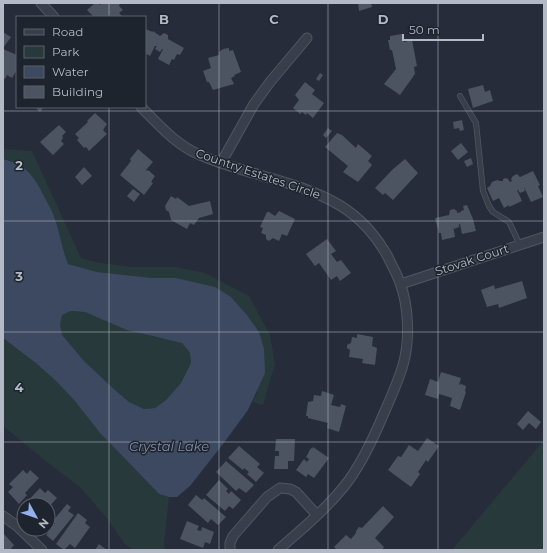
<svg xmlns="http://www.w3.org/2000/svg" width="547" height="553" viewBox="0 0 547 553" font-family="Montserrat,sans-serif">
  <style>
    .green { fill: #28393b }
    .water { fill: #3d4960; fill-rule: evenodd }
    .building { fill: #4c5462 }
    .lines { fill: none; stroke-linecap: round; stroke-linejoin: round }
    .lane-casing { stroke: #515761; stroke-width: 6 }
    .street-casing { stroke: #515761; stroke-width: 11 }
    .lane { stroke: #393f4a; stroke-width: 4.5 }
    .street { stroke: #393f4a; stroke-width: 9 }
    .grid { fill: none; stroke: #b4bac5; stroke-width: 1; stroke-opacity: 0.55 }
    .labels { text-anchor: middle; stroke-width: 3; stroke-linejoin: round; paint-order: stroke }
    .street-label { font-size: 12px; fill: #b4bac5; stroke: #1e242e }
    .water-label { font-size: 13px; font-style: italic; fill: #808eaa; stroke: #1e242e }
    .grid-label { font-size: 13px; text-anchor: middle; font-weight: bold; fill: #b4bac5; stroke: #1e242e; stroke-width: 3; stroke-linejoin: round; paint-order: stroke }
  </style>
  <rect width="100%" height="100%" fill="#262c39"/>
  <path class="green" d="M3 149 32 151 81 258 94 262 131 267H175L205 273 249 296 270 335 275 364 263 405 252 402 257 393 259 332 247 315 231 297 176 278H152L97 272 68 264 62 250 55 218 12 161 3 159Z
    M71 311 85 312 154 337 170 339 182 343 190 353 191 363 181 383 166 400 155 408 144 409 129 402 115 390 84 361 62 335 60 325 62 315Z
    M3 338 37 364 55 380 74 400 100 433 140 475 159 494 169 497 164 544 165 550H133L124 543 109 521 81 488 47 462 3 426Z
    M544 440V550H452Z"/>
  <path class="water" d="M3 159C28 165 35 178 46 200 49 206 53 212 55 219 60 234 62 249 68 264L97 272 152 278H176L215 287 231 297 247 315 259 332 264 349 265 373 248 410 223 444 190 486 177 497H169L159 494 100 433 74 400 55 380 37 364 3 338ZM71 311 85 312 127 330 182 343 190 353 191 363 181 383 166 400 155 408 144 409 129 402 115 390 84 361 62 335 60 325 62 315Z"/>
  <path class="building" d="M95 3H98L100 5 102 3H120L119 6 123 10 119 13 122 16 94 17 87 10Z
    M358 3H371L372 7 359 11Z
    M145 29 153 32V31L160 36 164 33 168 35V39L184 48 180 55 177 54 174 60 172 59 169 65 158 59 163 49H162L160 52 155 49 157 46H155L150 56 145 53Z
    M3 32 11 37 3 48Z
    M402 34 404 42 412 40 417 66 414 67 415 74 400 95 384 84 396 69 392 50H390L388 40H390V36Z
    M229 48V51L233 50 241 72 234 75 235 76 231 78 234 84 213 90 209 82H207L203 71 211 68 208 58 219 55V52L223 49Z
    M3 49 17 55V70L12 78 7 75 5 79 3 78Z
    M320 73 323 75 319 81 316 79Z
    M305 82 315 90 312 94 324 103 313 118 307 113 306 115 302 112 300 114 293 108 299 100 295 95Z
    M483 85 485 92 490 90 493 101 473 108 468 89Z
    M35 107H44L40 112Z
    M95 113 107 124 103 130 107 134 89 151 86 147 84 148 77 140 79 138 75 134 88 122 87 121Z
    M462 120 464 130 460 131 459 128 454 129 453 122Z
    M59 125 66 132 62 136 63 138 61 141 64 144 53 155 40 142Z
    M328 128 332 131 326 138 323 135Z
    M337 133 342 135 356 148 358 144 372 156 368 161 372 165 358 182 343 172 348 166 325 147Z
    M461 143 468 152 458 160 451 151Z
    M138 149 153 162 146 170 147 171 148 170 155 176 151 182 153 183 144 195 120 175 131 161 130 159Z
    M471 158 473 164 467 167 464 161Z
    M405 159 418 173 393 200 385 193 383 195 375 188 392 170Z
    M84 167 92 176 82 185 75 177Z
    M533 171 540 185 538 186 543 197 531 202 524 187 525 191 520 193 518 190H517L522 201 509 207V205L504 208 499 198 493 201 487 188 490 186 492 182 497 180 500 181H503V179L506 178 508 179 510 182 512 181 511 179 513 176 517 174 520 177Z
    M133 189 140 194 134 202 127 196Z
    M171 196 176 199 177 197 189 206 210 201 213 214 199 218 194 225 190 223 187 229 171 220 169 212 166 210 165 206Z
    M467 205 473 219 476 231 462 234 460 224H459V227L454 229 453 225 455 237 442 240 441 233H439L435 218 449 215 450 210 454 209 457 211V213L461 212V211L464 210 463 206Z
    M279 211 295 219 287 236 282 234 279 241 273 238 269 241 266 239V235L261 233 263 228 260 227 267 212H269L275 216Z
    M327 239 336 251 331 254 337 262 341 260 351 273 340 281 337 276 331 280 319 263 315 266 306 254Z
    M522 281 527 298 499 308 498 304 487 307 481 290 494 285 495 289Z
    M357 334 373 337 372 346 377 348 375 365 362 363 363 359 349 357 350 350 347 348V345L351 343 352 337 357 338Z
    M441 372 461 378 459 385 461 384 466 386 465 391 466 392 460 410 450 406 452 398 439 394 438 399 425 395 430 379 438 382Z
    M322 391 334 395 331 405 340 407 341 404 346 406 339 432 327 428 328 423 308 418V416H306L308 402 313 401 314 395 321 396Z
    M528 411 541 422 536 429 529 423 523 430 517 424Z
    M427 438 439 446 428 462 426 460 418 472 420 474 411 487 388 470 398 456 401 457 409 445 418 451Z
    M276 439H295L294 461H288V469H274L275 456H279V451H275Z
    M239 446 260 464 257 467 264 473 256 482 247 474 249 472 244 468 243 470 228 458Z
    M313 447 329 458 314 478 308 474 306 477 296 470 304 459 307 462 309 459 306 457 311 448 312 449Z
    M226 461 254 485 246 493 239 488 236 491 216 472Z
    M23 470 27 474 30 470 39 478 25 493 27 495 19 504 8 492 13 487 9 484Z
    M219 480 228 489 226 491 229 494 231 491 241 500 233 509 229 506 225 511 206 495Z
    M40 488 45 493 48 490 57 498 48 508V505H24Z
    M196 495 202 500 204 498 226 517 218 525 211 519 208 523 188 505Z
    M67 504 71 507 68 511 74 515 53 541 46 535 54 525 55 523 52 522Z
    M383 506 394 517 375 538 384 547 382 550 364 549 337 550 334 547 346 535 351 539 356 533V531L359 527 362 528Z
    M78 513 87 520 85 523 90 527 75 548 70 544 64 550 56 544Z
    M187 521 199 526 197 530 201 531 202 527 214 532 210 544 205 542 203 548 180 539Z
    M4 534 14 545 10 550H3V535Z
    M99 544 107 550H95Z"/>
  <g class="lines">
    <defs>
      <path id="lane" d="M460 96 476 123 483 191 489 206 493 212 509 222 520 245"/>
      <path id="street" d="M41 3 54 17
        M141 107C159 125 176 145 200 155 245 175 298 180 341 206 360 218 377 237 388 257 392 266 397 274 400 283 409 307 410 341 403 365 398 382 391 397 384 413 374 437 364 459 349 480 329 507 303 528 278 550
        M221 163 254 104 270 82 307 38
        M401 284 544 237
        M3 516 17 526 42 550
        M230 550V543L233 536 267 497 280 488 290 489 296 492 317 515"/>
    </defs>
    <use href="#lane" class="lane-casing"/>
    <use href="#street" class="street-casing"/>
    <use href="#lane" class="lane"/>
    <use href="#street" class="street"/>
  </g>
  <path class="grid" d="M109 3V17M219 3V550M328 3V550M438 3V550M109 107V550M3 111H544M3 221H544M3 332H544M3 442H544"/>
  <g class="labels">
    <g class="street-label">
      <text transform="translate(258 174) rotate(19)" y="4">Country Estates Circle</text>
      <text transform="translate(472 260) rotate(-18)" y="4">Stovak Court</text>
    </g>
    <g class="water-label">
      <text x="169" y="451">Crystal Lake</text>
    </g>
  </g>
  <g class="grid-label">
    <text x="164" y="24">B</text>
    <text x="274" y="24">C</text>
    <text x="383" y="24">D</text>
    <text x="19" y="170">2</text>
    <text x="19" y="281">3</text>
    <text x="19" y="392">4</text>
  </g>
  <rect width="547" height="553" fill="none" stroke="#b4bac5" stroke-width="8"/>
  <rect x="16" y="16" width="130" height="92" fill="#1e242e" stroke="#5a606a"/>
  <rect x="24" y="29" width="20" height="6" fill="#393f4a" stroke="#5a606a"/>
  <text x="52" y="36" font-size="12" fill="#b4bac5">Road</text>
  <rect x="24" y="46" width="20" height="12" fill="#28393b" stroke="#5a606a"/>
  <text x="52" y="56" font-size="12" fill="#b4bac5">Park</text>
  <rect x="24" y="66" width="20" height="12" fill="#3d4960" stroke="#5a606a"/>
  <text x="52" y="76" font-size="12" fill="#b4bac5">Water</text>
  <rect x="24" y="86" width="20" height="12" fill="#4c5462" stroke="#5a606a"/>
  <text x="52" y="96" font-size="12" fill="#b4bac5">Building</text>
  <g transform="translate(36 517) rotate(130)"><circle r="19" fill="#1e242e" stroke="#5a606a"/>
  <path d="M0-3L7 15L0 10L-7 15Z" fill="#94afeb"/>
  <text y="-6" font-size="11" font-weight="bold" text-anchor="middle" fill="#b4bac5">N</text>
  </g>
  <path d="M403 34v6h80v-6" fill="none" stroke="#b4bac5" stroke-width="2"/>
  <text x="409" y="34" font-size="12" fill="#b4bac5" stroke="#1e242e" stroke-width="3" paint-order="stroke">50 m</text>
</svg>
